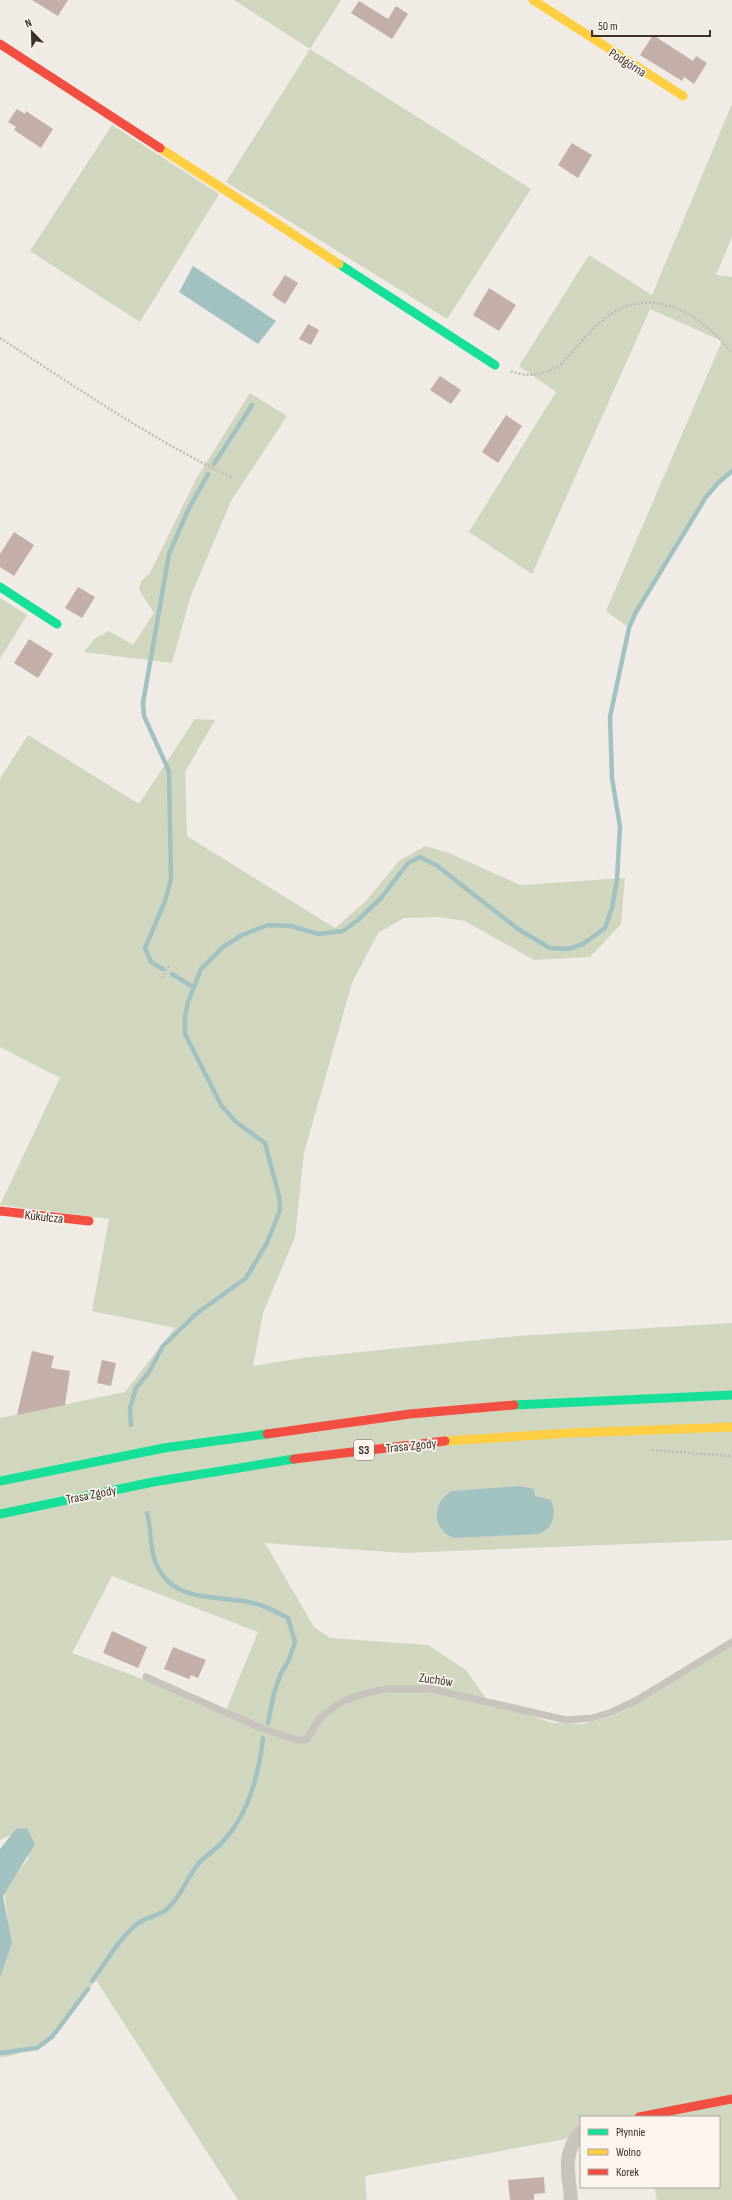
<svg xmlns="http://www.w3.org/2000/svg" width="732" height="2200" viewBox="0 0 732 2200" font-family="'Sofia Sans Condensed',sans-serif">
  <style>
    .green { fill: #d1d6bf; fill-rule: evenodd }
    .water { fill: #a1c2c1 }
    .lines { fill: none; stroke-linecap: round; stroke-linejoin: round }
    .stream { stroke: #a1c2c1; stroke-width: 4.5 }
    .building { fill: #c3afa7 }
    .path { stroke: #c2bbb6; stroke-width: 2.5; stroke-dasharray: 2 2; stroke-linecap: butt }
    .lane { stroke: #c9c3be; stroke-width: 7 }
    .street { stroke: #c9c3be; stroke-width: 14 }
    .fast { stroke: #16e098; stroke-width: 9 }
    .slow { stroke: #ffcf43; stroke-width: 9 }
    .jam { stroke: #f24e42; stroke-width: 9 }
    .labels { text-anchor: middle; stroke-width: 3.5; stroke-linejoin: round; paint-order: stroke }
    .shield { fill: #fbf5ee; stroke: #756b66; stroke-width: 1 }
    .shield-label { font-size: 12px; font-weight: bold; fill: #3b302b }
    .street-label { font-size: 13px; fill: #3b302b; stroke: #fbf5ee }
  </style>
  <rect width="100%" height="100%" fill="#f0ebe5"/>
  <path class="green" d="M234 0H341L310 49 531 189 447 319 226 182 310 49Z
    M732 104V237L716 275 732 277V471L718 483 706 497 636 612 629 628 606 611 722 341 650 309 532 574 469 532 556 392 519 366 589 255 652 295Z
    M112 125 219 194 140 322 30 251Z
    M250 393 287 416 231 501 190 598 172 663 84 652 95 638 109 631 133 645 154 613 139 590 141 581 150 573 196 479Z
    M0 598 27 615 0 659Z
    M195 719 215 720 185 772 187 836 335 928 366 901 399 861 425 846 449 853 520 885 625 878 621 924 590 957 534 960 465 921 438 917 404 918 378 933 352 983 304 1153 295 1237 263 1313 253 1366 302 1358 517 1336 732 1323V1540L403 1553 265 1543 314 1627 330 1638 428 1645 466 1670 487 1700 552 1723 583 1724 613 1716 628 1709 732 1642V2200H657L654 2187H719V2117H581V2136L365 2176 367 2200H238L96 1980 47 2043 11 2056 0 2057V1977L11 1945 4 1890 28 1859 29 1831 11 1835 0 1840V1418L125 1392 175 1328 92 1311 109 1219 0 1205 60 1078 0 1047V779L28 735 139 804ZM112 1576 258 1632 226 1710 72 1653Z"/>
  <path class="water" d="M193 266 276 321 258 344 179 292Z
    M519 1486 534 1489 535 1496 551 1500C557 1514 553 1529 538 1534L454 1538C432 1530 431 1502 452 1491Z
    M27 1828 35 1844 3 1896 12 1943 0 1978V1849L16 1829Z"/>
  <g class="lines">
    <path class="stream" d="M214 464 252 405
      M163 969 151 962 145 948 165 901 171 879 169 771 144 716 143 703 169 554 188 510 208 474
      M172 974 193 987
      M131 1425 130 1408 136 1388 149 1372 163 1346 196 1314 246 1278 267 1243 280 1210 279 1196 265 1143 236 1122 221 1105 185 1034V1017L188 1002 201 969 223 947 242 935 268 925 291 926 318 934 343 931 358 920 381 898 408 863 420 857 436 865 518 929 550 948 568 949 583 944 605 928 612 908 617 879 620 827 612 778 610 717 629 628 636 612 706 497 718 483 732 471
      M147 1513C151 1527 150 1545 154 1558 170 1607 219 1593 257 1604 268 1607 278 1613 288 1618L295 1642 289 1660 281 1673 274 1693 268 1723
      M92 1981C105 1964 120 1937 137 1924 146 1917 159 1916 167 1909 182 1896 187 1876 200 1862 208 1854 218 1848 225 1839 249 1813 259 1772 263 1738
      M0 2053 37 2048 52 2037 88 1989"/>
  </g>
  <path class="building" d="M32 0H68L58 16Z
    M359 1 388 19 396 6 408 14 392 39 351 13Z
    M653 35 693 61 696 56 707 63 694 84 684 77 682 81 640 55Z
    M17 109 25 114 26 111 53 129 41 148 14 130 16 127 8 122Z
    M572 143 592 155 578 178 558 165Z
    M285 275 298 283 285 304 272 295Z
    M489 288 516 305 499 331 473 315Z
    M308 324 319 330 311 345 299 339Z
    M440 376 461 390 451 404 430 390Z
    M506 415 522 426 498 463 482 452Z
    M14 532 34 545 14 576 0 567V554Z
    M78 587 95 597 82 618 65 608Z
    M29 639 53 654 38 678 14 663Z
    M32 1351 54 1356 51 1368 70 1371 65 1405 17 1415Z
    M102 1360 116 1363 111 1386 97 1383Z
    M112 1631 147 1647 138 1668 103 1653Z
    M173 1647 206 1660 198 1678 191 1675 189 1679 164 1669Z
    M544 2177 545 2193 534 2194V2200H510L508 2180Z"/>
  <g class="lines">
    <path class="path" d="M0 338C76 387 151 439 233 478
      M511 371C528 378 544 375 560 365 575 350 588 332 604 319 651 282 701 314 732 353
      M162 978 169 966
      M652 1450 732 1456"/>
    <path class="lane" d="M146 1677 261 1728 297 1740H306L321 1717 341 1702 363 1694 386 1689H431L566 1720 592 1718 612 1712 637 1700 732 1642"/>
    <path class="street" d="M571 2200C569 2172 561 2155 581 2132"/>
    <path class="fast" d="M339 264 495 365
      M0 587 57 624
      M514 1405 732 1395
      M0 1481 164 1448 267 1434
      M0 1514 153 1482 294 1459"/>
    <path class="slow" d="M533 0 683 96
      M160 148 339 264
      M445 1441 571 1433 732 1427"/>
    <path class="jam" d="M0 44 160 148
      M0 1211 89 1221
      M267 1434 410 1414 514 1405
      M294 1459 445 1441
      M639 2117 732 2099"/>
  </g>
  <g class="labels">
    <rect class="shield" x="354" y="1440" width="20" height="20" rx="3"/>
    <g class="shield-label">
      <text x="364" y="1454">S3</text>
    </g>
    <g class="street-label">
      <text transform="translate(628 62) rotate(32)" y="5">Podgórna</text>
      <text transform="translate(44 1216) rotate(6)" y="5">Kukułcza</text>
      <text transform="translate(411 1445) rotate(-6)" y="5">Trasa Zgody</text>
      <text transform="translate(91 1494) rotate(-11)" y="5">Trasa Zgody</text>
      <text transform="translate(436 1679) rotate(8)" y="5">Zuchów</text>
    </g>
  </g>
  <rect x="580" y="2116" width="140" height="72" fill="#fbf5ee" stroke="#aea6a0"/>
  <rect x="588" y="2129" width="20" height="6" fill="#16e098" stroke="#aea6a0"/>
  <text x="616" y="2136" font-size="12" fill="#3b302b">Płynnie</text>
  <rect x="588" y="2149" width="20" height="6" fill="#ffcf43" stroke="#aea6a0"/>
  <text x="616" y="2156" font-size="12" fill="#3b302b">Wolno</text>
  <rect x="588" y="2169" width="20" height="6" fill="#f24e42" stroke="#aea6a0"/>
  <text x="616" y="2176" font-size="12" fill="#3b302b">Korek</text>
  <g transform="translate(32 32) rotate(337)" stroke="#fbf5ee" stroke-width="3" paint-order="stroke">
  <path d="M0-3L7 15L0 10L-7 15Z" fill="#3b302b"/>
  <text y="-6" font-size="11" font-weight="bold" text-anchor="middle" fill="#3b302b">N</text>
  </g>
  <path d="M592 30v6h118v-6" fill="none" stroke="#3b302b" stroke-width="2"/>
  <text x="598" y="30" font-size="12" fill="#3b302b" stroke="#fbf5ee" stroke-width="3" paint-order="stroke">50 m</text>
</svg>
